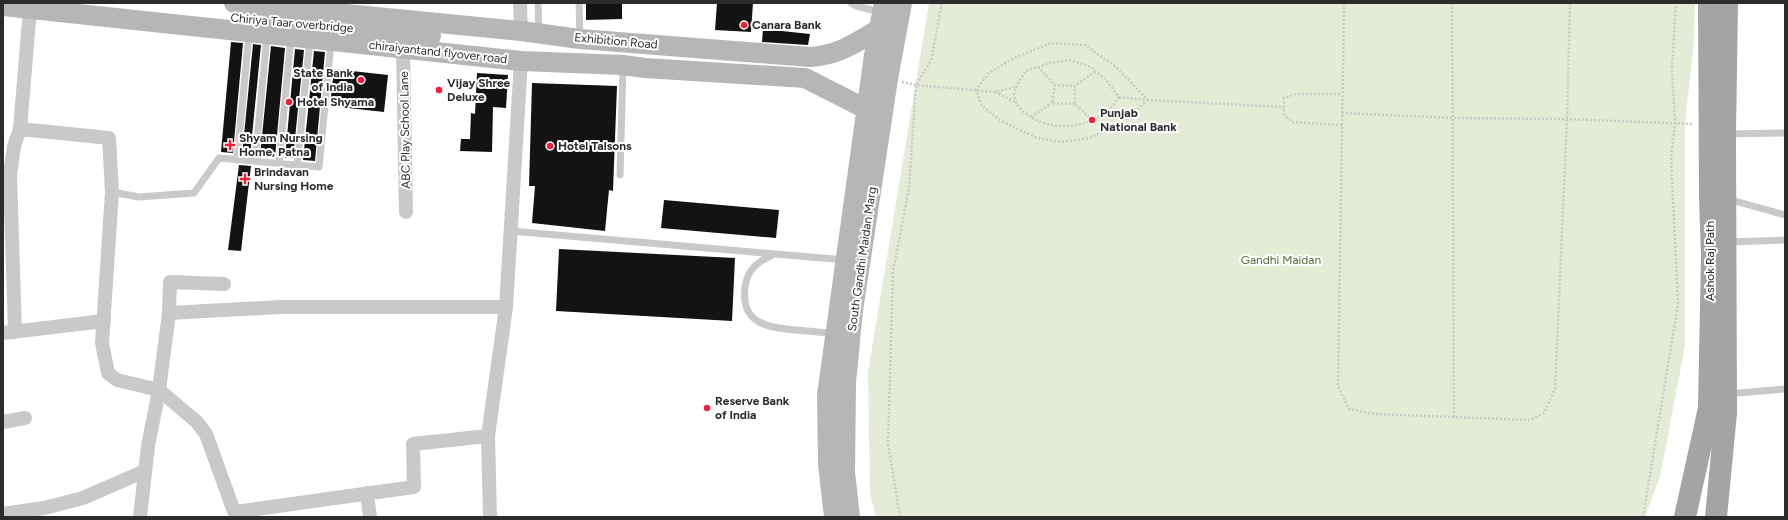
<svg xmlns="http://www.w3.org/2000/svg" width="1788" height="520" viewBox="0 0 1788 520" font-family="Figtree,sans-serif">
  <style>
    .green { fill: #e4ecd8 }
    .building { fill: #131313 }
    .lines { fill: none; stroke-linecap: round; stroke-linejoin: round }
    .path { stroke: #c9c9c9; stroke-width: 2.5; stroke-dasharray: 2 2; stroke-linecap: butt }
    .lane { stroke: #c9c9c9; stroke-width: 7 }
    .street { stroke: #c9c9c9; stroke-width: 14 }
    .secondary { stroke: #b6b6b6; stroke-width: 20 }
    .primary { stroke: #a4a4a4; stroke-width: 22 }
    .poi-dot { fill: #f51d37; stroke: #fff; stroke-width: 1.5 }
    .labels { text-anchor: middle; stroke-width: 4; stroke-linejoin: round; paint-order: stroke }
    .street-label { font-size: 12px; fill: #2c2c2c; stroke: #fff }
    .poi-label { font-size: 12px; font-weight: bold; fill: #2c2c2c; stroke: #fff; text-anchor: start }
    .park-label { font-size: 12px; fill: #526c36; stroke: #fff }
  </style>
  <rect width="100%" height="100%" fill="#fff"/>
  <path class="green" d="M929 3H1695L1694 40 1685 125V346L1660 477 1645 517H876L870 494 868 372Z"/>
  <path class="building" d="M586 3H622V19L586 20Z
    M717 3H753L751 32 715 30Z
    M763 29 810 34 808 45 762 42Z
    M231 42 243 43 233 153 221 152Z
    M253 44 261 45 250 156 242 155Z
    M271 46 285 48 275 157 260 156Z
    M295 49 304 50 293 158H285Z
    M314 51 325 52 315 161 303 160Z
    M334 69 388 75 384 112 330 106Z
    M477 73 508 75 506 108 493 107 492 152 460 151 461 139H470L471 113 475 114Z
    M532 83 617 86 613 191 609 190 605 231 532 223 535 186H529Z
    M239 165 251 166 241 251 228 250Z
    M664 200 779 210 776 238 661 228Z
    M559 249 735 258 732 321 556 311Z"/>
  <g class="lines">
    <path class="path" d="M1344 3 1338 386 1349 409 1375 414 1530 420 1544 413 1555 389 1567 119 1570 3
      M1452 3 1454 417
      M1038 67 1055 85
      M902 82 916 85 994 92 1017 87
      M995 92 1017 103
      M1119 97C1102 126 1057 135 1029 116 1026 114 1022 111 1020 108 1016 104 1015 99 1014 94L1019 81 1026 71 1050 63 1070 60 1091 67 1106 80 1119 97 1147 100
      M1148 100 1129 117 1090 138 1061 142 1037 138 1001 121 982 106 976 90 989 73 1012 59 1051 43 1085 45 1116 67 1148 100 1284 107
      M1075 104 1052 103 1055 85 1075 86
      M1342 113 1453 118 1567 119 1693 124
      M1031 117 1052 103
      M1092 120 1075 104V86L1096 71
      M1342 125 1292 122 1284 114V98L1296 94H1342
      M900 517 888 444 893 271 909 188 916 85 931 61 942 3
      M1643 517 1678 304 1671 158 1675 123 1672 68 1676 3"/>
    <path class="lane" d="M538 3 539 33
      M579 3 580 37
      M851 3 856 6 880 12
      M1727 134 1785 133
      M237 160 249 34
      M255 161 267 36
      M279 163 291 37
      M297 165 310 39
      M620 175 623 67
      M112 192 139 197 194 193 219 158 319 167 331 43
      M1728 199 1785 215
      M511 231 845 260
      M1728 242 1785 240
      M772 255C756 263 747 270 745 288 741 324 767 327 795 330 809 331 822 332 835 334
      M1727 394 1785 389"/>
    <path class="street" d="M520 3 521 31
      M30 9 20 129 109 138 112 192 102 343 108 373 117 380 159 390 197 422 206 434 236 517
      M403 48 406 212
      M169 313 280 307H506
      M15 332 10 175 14 146 20 129
      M3 333 104 321
      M3 422 25 418
      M367 493 370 517
      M235 512 414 487 413 444 488 436
      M3 514 44 508 83 498 145 471
      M140 517 148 446 159 390 169 313 170 282 224 284
      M490 517 488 436 506 307 521 61"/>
    <path class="secondary" d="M234 3 521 31 580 39 810 57C839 55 855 43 879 29
      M3 6 521 61 623 65 645 68 805 78 866 109 888 79
      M272 21 431 36
      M834 517 828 464 827 395 874 55 884 3
      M850 517 845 472 846 383 853 310 888 79 902 3"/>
    <path class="primary" d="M1685 517 1709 408 1712 256 1710 198 1709 3
      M1716 517 1726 413 1725 134 1727 3"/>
  </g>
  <g class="poi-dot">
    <circle cx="744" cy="25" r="4"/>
    <circle cx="361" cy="80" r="4"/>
    <circle cx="439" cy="90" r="4"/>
    <circle cx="289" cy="102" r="4"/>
    <circle cx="1092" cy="120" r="4"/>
    <path d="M228 139h4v4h4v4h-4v4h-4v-4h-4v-4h4z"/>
    <circle cx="550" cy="146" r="4"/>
    <path d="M243 173h4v4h4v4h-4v4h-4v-4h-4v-4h4z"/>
    <circle cx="707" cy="408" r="4"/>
  </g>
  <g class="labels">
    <g class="street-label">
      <text transform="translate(292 23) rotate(5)" y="4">Chiriya Taar overbridge</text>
      <text transform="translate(616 41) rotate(5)" y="4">Exhibition Road</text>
      <text transform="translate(438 52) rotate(6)" y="4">chiraiyantand flyover road</text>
      <text transform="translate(405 130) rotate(-91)" y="4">ABC Play School Lane</text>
      <text transform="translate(862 259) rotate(-82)" y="4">South Gandhi Maidan Marg</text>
      <text transform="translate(1710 261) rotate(-90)" y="4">Ashok Raj Path</text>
    </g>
    <g class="poi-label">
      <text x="752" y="29">Canara Bank</text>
      <text x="353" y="77" text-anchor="end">State Bank<tspan x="353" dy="14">of India</tspan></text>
      <text x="447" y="87">Vijay Shree<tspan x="447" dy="14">Deluxe</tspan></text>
      <text x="297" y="106">Hotel Shyama</text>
      <text x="1100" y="117">Punjab<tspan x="1100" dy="14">National Bank</tspan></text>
      <text x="239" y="142">Shyam Nursing<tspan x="239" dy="14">Home, Patna</tspan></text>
      <text x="558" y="150">Hotel Talsons</text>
      <text x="254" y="176">Brindavan<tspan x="254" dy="14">Nursing Home</tspan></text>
      <text x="715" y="405">Reserve Bank<tspan x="715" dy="14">of India</tspan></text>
    </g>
    <g class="park-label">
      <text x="1281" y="264">Gandhi Maidan</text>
    </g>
  </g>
  <rect width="1788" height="520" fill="none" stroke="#2c2c2c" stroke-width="8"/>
</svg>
